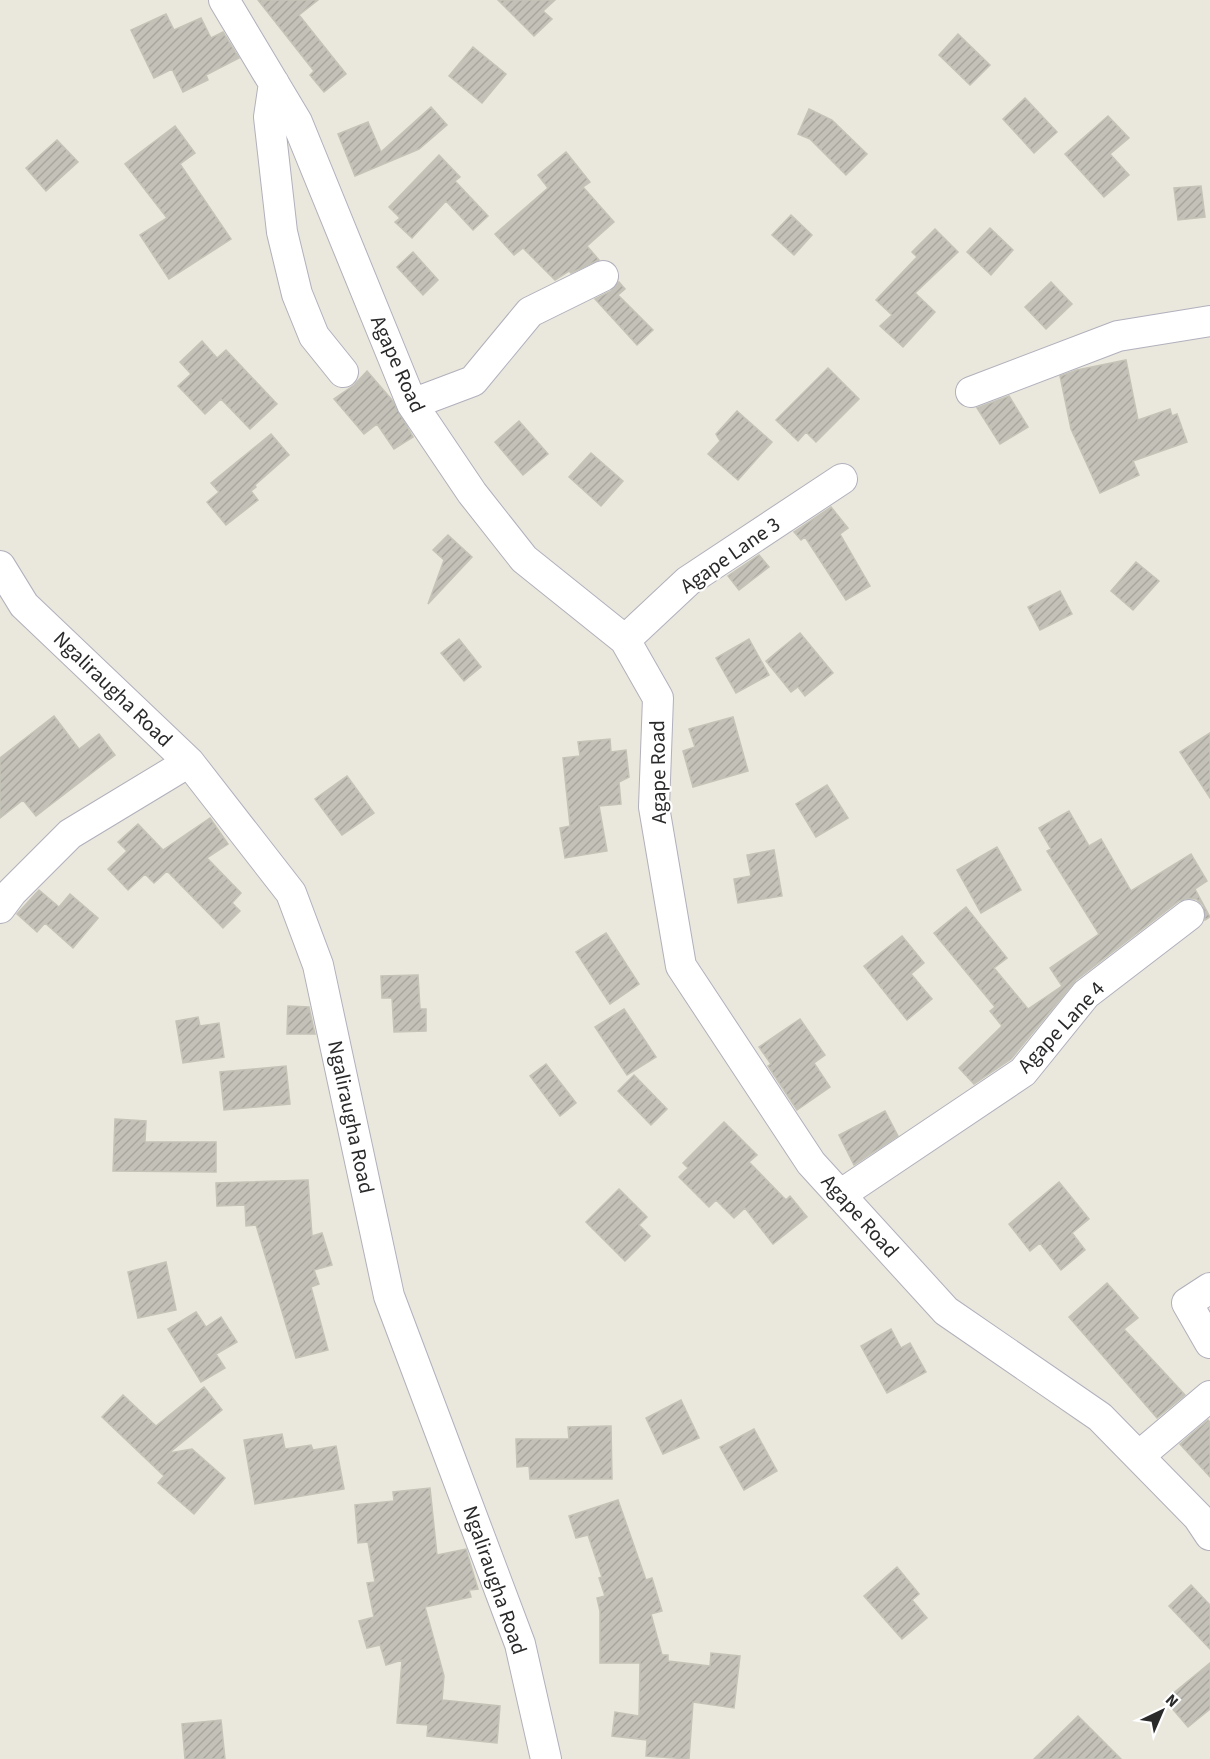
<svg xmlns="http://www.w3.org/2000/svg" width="1210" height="1759" viewBox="0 0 1210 1759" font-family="'Source Sans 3',sans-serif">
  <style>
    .building { fill: url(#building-hatch); stroke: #c5c3b7; stroke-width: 1.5 }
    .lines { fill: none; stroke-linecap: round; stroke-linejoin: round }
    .minor-casing { stroke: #b1b0bc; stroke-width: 32 }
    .minor { stroke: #fff; stroke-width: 30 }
    .labels { text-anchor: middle; stroke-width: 4.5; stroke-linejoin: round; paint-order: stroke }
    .street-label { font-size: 21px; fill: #2a2a2a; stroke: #fff }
  </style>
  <defs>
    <pattern id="building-hatch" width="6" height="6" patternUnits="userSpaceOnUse" patternTransform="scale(1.5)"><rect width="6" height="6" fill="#c3c1b8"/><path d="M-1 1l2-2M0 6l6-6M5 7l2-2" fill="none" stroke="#a8a69e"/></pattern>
  </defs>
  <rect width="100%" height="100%" fill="#eae7dd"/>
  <path class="building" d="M258 0H318L299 15 346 74 324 92 310 75 314 71Z
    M498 0H555L543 11 552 19 534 36Z
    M166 14 174 30 201 18 211 38 223 32 239 58 206 75 208 80 183 92 172 69 154 78 131 30Z
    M958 34 990 65 970 85 939 55Z
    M473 47 506 74 482 103 449 76Z
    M1025 98 1057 132 1034 153 1003 119Z
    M431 107 447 125 419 149 355 176 338 134 368 122 381 152Z
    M809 109 832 120 867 154 846 175 810 139 798 134Z
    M1108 116 1129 138 1110 154 1129 175 1104 197 1065 154Z
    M175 126 195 153 180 164 231 239 169 279 140 235 167 218 125 164Z
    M57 140 78 162 46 191 26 168Z
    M566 152 590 182 583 187 614 222 587 246 599 260 571 273 569 271 555 280 523 248 514 255 495 234 548 188 538 175Z
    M439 155 460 177 455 181 488 216 473 230 446 201 412 238 395 222 400 218 389 207Z
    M1201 186 1205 217 1178 220 1174 188Z
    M791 215 812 235 794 255 772 235Z
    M990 228 1013 250 991 275 967 252Z
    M935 229 958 252 915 293 935 312 903 347 880 326 892 315 876 300 917 257 912 252Z
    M413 252 438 280 423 295 397 267Z
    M619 282 625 289 618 295 653 330 637 345 595 299 611 291Z
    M1051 282 1072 304 1046 329 1025 307Z
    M202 341 217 358 226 350 277 404 250 429 221 399 205 414 178 386 191 374 180 362Z
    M1126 360 1138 420 1170 409 1172 416 1177 414 1187 442 1133 461 1139 475 1100 493 1071 429 1060 376 1077 370Z
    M828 368 859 399 816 442 806 432 798 441 776 420Z
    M367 371 392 400 413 437 394 449 377 424 364 434 334 399 354 385Z
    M1009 396 1028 427 1000 444 977 408Z
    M737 411 772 442 738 480 708 454 720 441 716 434Z
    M519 421 548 454 523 475 495 442Z
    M271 434 289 455 255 485 256 487 251 491 258 500 226 525 207 502 219 492 211 483Z
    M591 453 623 481 601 506 569 477Z
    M831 507 848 528 840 534 870 586 846 600 805 537 801 540 794 532Z
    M448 535 472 557 428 604 444 560 433 550Z
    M759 555 769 567 739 590 728 576Z
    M1136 562 1159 581 1133 610 1111 591Z
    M1060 591 1072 614 1040 630 1028 607Z
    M800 633 833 673 805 696 798 687 791 692 766 661Z
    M459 639 481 667 464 681 441 653Z
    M749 639 769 675 736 693 716 658Z
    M54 716 79 749 99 734 115 755 36 816 23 800 0 818V758Z
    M733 717 748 771 693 787 683 751 695 747 689 729Z
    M1210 733V798L1180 752Z
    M610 739 611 752 626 750 629 777 619 782 621 804 599 806 607 851 565 858 560 828 570 826 563 758 580 756 578 742Z
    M347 776 374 813 342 835 315 799Z
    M827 785 848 818 816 837 796 804Z
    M1069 811 1089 846 1101 839 1131 891 1191 854 1207 881 1195 889 1210 917 1205 920 1203 905 1196 899 1187 898 1179 901 1076 980 1011 1059 974 1084 959 1068 1002 1026 990 1011 995 1007 934 933 966 907 1007 958 994 968 1028 1009 1062 986 1050 968 1099 934 1047 851 1051 849 1039 828Z
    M210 818 228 844 207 858 241 893 232 903 240 911 223 928 167 871 154 883 145 874 128 890 108 869 127 851 118 842 138 824 163 850Z
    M997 847 1021 890 981 913 957 870Z
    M774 850 782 896 738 903 734 879 751 876 747 855Z
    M39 890 59 907 70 894 98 918 73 948 45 923 37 932 17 914Z
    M606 933 639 984 610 1004 576 952Z
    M902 936 924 963 911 974 932 999 907 1020 864 966Z
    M418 975 420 1009H426V1031L394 1032 392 998H382L381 976Z
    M288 1006 309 1007 315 1034H287Z
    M624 1009 656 1057 627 1075 595 1027Z
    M198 1017 200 1026 219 1023 224 1057 183 1063 176 1021Z
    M800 1019 825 1055 814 1063 830 1087 797 1110 768 1066 771 1064 759 1047Z
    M546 1064 576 1103 560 1116 530 1076Z
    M286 1066 290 1104 224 1110 220 1072Z
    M634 1075 667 1109 651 1125 618 1091Z
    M885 1111 898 1136 854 1165 839 1135Z
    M115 1119 146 1121 145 1142H216V1172L113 1171Z
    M724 1122 757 1155 749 1162 786 1200 790 1196 807 1217 773 1244 745 1208 734 1218 716 1200 709 1207 679 1177 688 1168 683 1163Z
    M308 1180 312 1236 322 1233 332 1265 314 1270 319 1284 311 1287 328 1350 296 1358 256 1225 246 1226 245 1205 217 1206 216 1183Z
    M1059 1182 1089 1219 1072 1233 1085 1250 1061 1270 1040 1243 1030 1251 1009 1224Z
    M619 1189 647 1217 639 1225 650 1236 625 1261 586 1222Z
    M166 1262 176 1310 138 1318 128 1272Z
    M1107 1283 1138 1318 1124 1329 1185 1395 1157 1418 1069 1317Z
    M196 1312 206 1327 221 1317 237 1342 216 1354 225 1368 201 1382 168 1329Z
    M891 1329 901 1348 910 1343 926 1372 887 1393 861 1346Z
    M204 1387 222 1410 169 1453 192 1449 225 1478 194 1514 158 1483 164 1476 102 1417 123 1395 156 1426Z
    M681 1400 699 1438 663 1454 646 1418Z
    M1208 1420 1210 1422V1477L1180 1444Z
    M611 1426 612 1479H530L529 1466 517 1467 516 1439H569L568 1427Z
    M754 1429 777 1471 744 1490 720 1447Z
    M282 1434 285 1449 311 1445 313 1450 336 1446 344 1489 255 1504 244 1440Z
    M430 1488 437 1555 466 1549 478 1589 469 1590 471 1597 425 1607 444 1676 442 1700 500 1706 497 1743 427 1736 428 1725 397 1723 402 1660 386 1665 380 1645 367 1648 359 1621 374 1617 367 1583 375 1582 368 1542 358 1543 355 1505 394 1501 393 1492Z
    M618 1500 646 1580 652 1578 662 1611 651 1614 662 1655H668V1661L710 1666 711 1653 740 1656 734 1708 693 1702 689 1759 646 1756 647 1740 612 1736 615 1712 639 1716 640 1663H600V1611L597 1598 605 1596 599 1578 602 1577 588 1535 576 1538 569 1516Z
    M897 1567 919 1594 912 1600 927 1618 902 1639 864 1596Z
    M1191 1585 1210 1605V1649L1169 1606Z
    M1210 1663V1709L1188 1727 1165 1700Z
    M1078 1716 1121 1759H1034Z
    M221 1720 225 1759H185L182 1724Z"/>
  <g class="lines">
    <defs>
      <path id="minor" d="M224 0 297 122 412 404 472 493 524 559 625 640 658 698 654 807 681 966 811 1163 946 1311 1100 1417 1198 1517 1210 1535
        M274 83 269 117 282 232 297 294 314 336 343 372
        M971 392 1118 336 1210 321
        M412 404 473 381 530 312 603 276
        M0 566 24 605 189 762 291 893 318 965 389 1296 520 1644 546 1759
        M625 640 688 581 842 479
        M0 908 12 892 70 834 189 762
        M840 1195 1023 1072 1086 994 1189 915
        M1210 1288 1187 1303 1210 1343
        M1139 1456 1210 1396"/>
    </defs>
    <use href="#minor" class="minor-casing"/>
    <use href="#minor" class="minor"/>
  </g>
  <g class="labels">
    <g class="street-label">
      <text transform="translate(398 364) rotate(66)" y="7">Agape Road</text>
      <text transform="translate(730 555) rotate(-35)" y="7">Agape Lane 3</text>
      <text transform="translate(113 689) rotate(44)" y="7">Ngaliraugha Road</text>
      <text transform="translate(658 772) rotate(-91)" y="7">Agape Road</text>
      <text transform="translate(1061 1027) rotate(-47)" y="7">Agape Lane 4</text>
      <text transform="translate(351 1117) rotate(78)" y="7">Ngaliraugha Road</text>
      <text transform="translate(860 1216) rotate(48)" y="7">Agape Road</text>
      <text transform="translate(495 1580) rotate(71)" y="7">Ngaliraugha Road</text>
    </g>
  </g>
  <g transform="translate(1162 1711) rotate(44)" stroke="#ffffff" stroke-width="4.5" paint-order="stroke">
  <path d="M0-4.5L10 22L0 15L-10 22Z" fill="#2a2a2a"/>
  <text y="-9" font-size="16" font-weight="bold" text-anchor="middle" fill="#2a2a2a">N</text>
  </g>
</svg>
